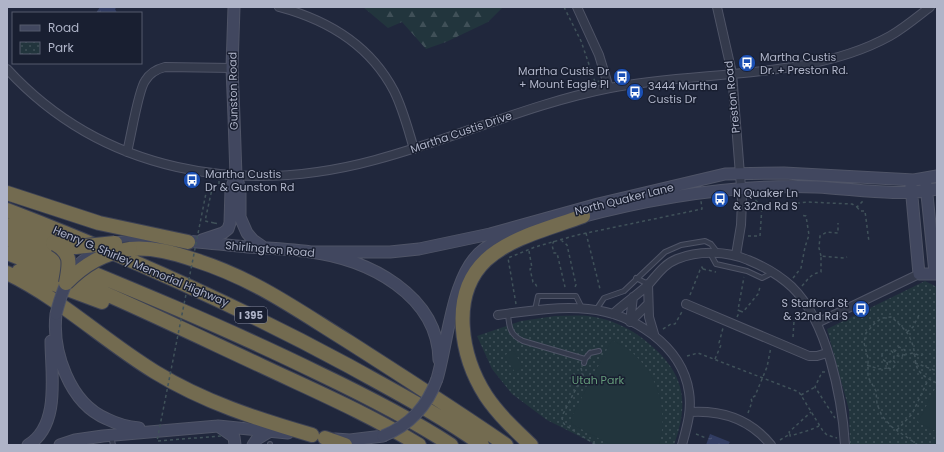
<svg xmlns="http://www.w3.org/2000/svg" width="944" height="452" viewBox="0 0 944 452" font-family="Poppins,sans-serif">
  <style>
    .forest { fill: url(#forest-firs) }
    .park { fill: url(#park-dots) }
    .garden { fill: #22353d }
    .water { fill: url(#water-ripples) }
    .lines { fill: none; stroke-linecap: round; stroke-linejoin: round }
    .lane-casing { stroke: #4f5467; stroke-width: 6 }
    .street-casing { stroke: #4f5467; stroke-width: 10 }
    .secondary-casing { stroke: #4f5467; stroke-width: 13 }
    .highway-casing { stroke: #3c4154; stroke-width: 16 }
    .path { stroke: #40525a; stroke-width: 1.5; stroke-dasharray: 3 3; stroke-linecap: butt }
    .lane { stroke: #343a4c; stroke-width: 4 }
    .street { stroke: #343a4c; stroke-width: 8 }
    .secondary { stroke: #41475f; stroke-width: 11 }
    .highway { stroke: #736b50; stroke-width: 14 }
    .secondary-bridge-casing { stroke: #4f5467; stroke-width: 13; stroke-linecap: butt }
    .highway-bridge-casing { stroke: #3c4154; stroke-width: 16; stroke-linecap: butt }
    .path-bridge { stroke: #40525a; stroke-width: 1.5; stroke-dasharray: 3 3; stroke-linecap: butt }
    .secondary-bridge { stroke: #41475f; stroke-width: 11 }
    .highway-bridge { stroke: #736b50; stroke-width: 14 }
    .labels { text-anchor: middle; stroke-width: 3; stroke-linejoin: round; paint-order: stroke }
    .shield { fill: #191f31; stroke: #82879b; stroke-width: 1 }
    .shield-label { font-size: 10px; font-weight: bold; fill: #afb4c8 }
    .poi-label { font-size: 11px; fill: #afb4c8; stroke: #191f31; text-anchor: start }
    .street-label { font-size: 11px; fill: #afb4c8; stroke: #191f31 }
    .park-label { font-size: 11px; fill: #649b7a; stroke: #191f31 }
  </style>
  <defs>
    <pattern id="forest-firs" width="22" height="20" patternUnits="userSpaceOnUse"><rect width="22" height="20" fill="#22353d"/><path d="M5 1l3.5 6h-7zM16 11l3.5 6h-7z" fill="#405058"/></pattern>
    <pattern id="park-dots" width="8" height="8" patternUnits="userSpaceOnUse"><rect width="8" height="8" fill="#22353d"/><path d="M2 2h.1M6 6h.1" fill="none" stroke="#405058" stroke-width="1.8" stroke-linecap="round"/></pattern>
    <pattern id="water-ripples" width="26" height="14" patternUnits="userSpaceOnUse"><rect width="26" height="14" fill="#313c62"/><path d="M2 4q2-2 4 0t4 0M15 11q2-2 4 0t4 0" fill="none" stroke="#4c5677"/></pattern>
  </defs>
  <rect width="100%" height="100%" fill="#20273c"/>
  <path class="forest" d="M363 7H503L488 22 446 42 426 49 402 22 388 28Z"/>
  <path class="park" d="M925 281 937 287V445H850L849 410 827 329Z
    M555 316C566 316 578 315 589 316 610 319 631 328 647 342 684 372 690 400 674 445H597L547 420 512 394 492 369 477 336 521 321Z"/>
  <path class="garden" d="M612 340C652 358 671 403 659 445H611L572 424 571 418Z
    M513 350 523 367 515 372 504 356Z
    M935 389 937 390V432L918 422Z"/>
  <path class="water" d="M100 7H117L115 9 117 13H96Z
    M710 434 730 442 728 445H706Z"/>
  <g class="lines">
    <defs>
      <path id="lane" d="M710 253 716 264 747 271 762 278 772 273
        M636 278 648 284
        M535 310 538 296H576L582 308
        M596 310 604 298 624 291 665 252 681 245 705 241 711 244 718 253
        M508 314C509 327 510 335 523 341L585 359 584 363
        M585 359 590 353 599 351
        M111 436 113 445
        M270 444V445"/>
      <path id="street" d="M279 7C328 20 370 45 394 91 403 109 408 129 414 149
        M577 7 599 55 609 88
        M717 7 732 73 742 200 741 225 736 255
        M7 69C103 173 242 196 375 160 455 139 528 104 610 88 699 70 809 81 890 36 904 28 917 17 930 7
        M127 152C131 137 138 91 145 81 149 74 157 69 165 67L232 68
        M648 284 649 317 654 334
        M686 304 809 356H817L827 353
        M613 314C624 304 637 295 648 285 657 275 664 264 677 259 699 250 727 251 748 260 763 266 780 276 792 287 827 321 842 397 845 445
        M498 315C528 311 558 306 588 309 632 313 682 345 689 392 692 410 687 427 682 445
        M630 322 648 304
        M630 322 633 297
        M817 323 919 274
        M690 412C723 410 750 419 771 445"/>
      <path id="secondary" d="M234 7 232 68 234 117 236 176 240 189V217L247 233 253 240 263 247
        M926 185 935 273
        M911 186 919 274H937
        M577 218C655 197 734 184 816 187 857 189 896 197 937 189
        M202 240 223 233 228 229 230 223 231 189 236 176
        M181 241C203 242 226 245 248 247 269 248 290 249 311 252 368 259 438 295 439 360
        M115 243 133 241H162
        M313 252H390L419 249 490 234 598 204 725 174 784 173 914 180 937 176
        M56 314C52 351 69 403 107 419 117 424 128 427 139 428
        M437 379C448 342 452 272 484 249 494 242 506 237 517 234
        M218 426 234 437 235 445
        M335 439 350 440 383 436
        M28 445C61 425 51 373 51 341
        M60 445 75 440 103 436 218 426 288 433
        M253 445 257 439 272 430"/>
      <path id="highway" d="M7 193 99 223 188 242
        M7 210C124 255 238 306 349 366 394 391 440 415 482 445
        M7 225 53 243
        M7 238C112 281 216 323 318 373 364 395 408 417 451 445
        M130 249C153 247 174 253 195 260 255 279 297 310 349 342 402 376 454 409 506 445
        M7 253C94 286 178 327 262 366 315 391 369 414 419 445
        M19 271 102 302
        M7 273C61 299 104 341 155 372 204 402 257 419 312 435
        M325 438 345 445
        M531 445C515 430 498 414 486 396 461 357 449 295 486 260 511 237 551 228 583 216"/>
    </defs>
    <use href="#lane" class="lane-casing"/>
    <use href="#street" class="street-casing"/>
    <use href="#secondary" class="secondary-casing"/>
    <use href="#highway" class="highway-casing"/>
    <path class="path" d="M564 7 581 41 595 82 600 81
      M219 181V186H222
      M248 185H254
      M762 205 788 207 792 204 807 202 852 204 857 207 864 200
      M857 207 860 211H865L869 242
      M214 223 220 224
      M586 233 600 289
      M748 236H760L762 206 752 197
      M561 240 567 245 576 285 575 287
      M554 241 552 245 554 253H557L565 287
      M529 251 532 268 530 269 533 282 535 283 538 289
      M821 256 819 248 820 236 827 232 838 233V223
      M703 269 716 272
      M793 278 801 268 805 247 809 235 806 216 801 215
      M802 286C808 279 812 273 821 272V256L845 258 847 257
      M690 295 700 270 703 269 700 264
      M516 304 508 258 535 247 577 235 702 209 701 201
      M740 311 743 312 758 294 760 287
      M737 317 740 311 738 310 744 277
      M663 329 671 324H675L683 310
      M907 332 913 327 920 313
      M793 337 794 321 802 317
      M882 356a6 6 0 1 1 12 0a6 6 0 1 1-12 0Z
      M894 352 899 347 905 350 902 357 895 355
      M904 355 913 353 921 356 923 354
      M687 356 698 353 799 392 823 431 827 435 837 438
      M715 359 721 345 719 343 723 328
      M887 362 888 368 892 369 896 364 893 360
      M915 363 937 371
      M867 365 879 369 888 368
      M581 368 583 375 563 414 562 421 565 425 596 445
      M825 372H822L815 387 835 418
      M801 395 815 387
      M748 413 752 402 751 398 755 396 767 367 771 347
      M897 430 912 414 928 380
      M696 434 706 438
      M790 434V436L810 430 819 426
      M780 440 790 434 789 432 811 412
      M918 445 892 427 882 416 877 404 876 391 868 377V358L864 343 866 333 875 323 882 318 892 317C898 324 907 330 910 338 921 362 906 369 937 383"/>
    <use href="#lane" class="lane"/>
    <use href="#street" class="street"/>
    <use href="#secondary" class="secondary"/>
    <use href="#highway" class="highway"/>
    <defs>
      <path id="secondary-bridge" d="M56 314C65 279 73 261 107 247
        M383 436C410 425 427 407 437 379"/>
      <path id="highway-bridge" d="M53 243 76 247 115 243
        M55 244C73 254 69 265 66 283
        M66 283C85 264 104 253 130 249"/>
    </defs>
    <use href="#secondary-bridge" class="secondary-bridge-casing"/>
    <use href="#highway-bridge" class="highway-bridge-casing"/>
    <path class="path-bridge" d="M214 223 205 221 212 189 207 188 157 441 221 436"/>
    <use href="#secondary-bridge" class="secondary-bridge"/>
    <use href="#highway-bridge" class="highway-bridge"/>
  </g>
  <defs>
    <symbol id="bus-disc" viewBox="-11 -11 22 22"><circle r="9.5" fill="#1a4fb4" stroke="#191f31"/><path d="M-5-6H5V4H4V6H2V4H-2V6H-4V4H-5ZM-3.5-4V0h7V-4ZM-3.5 1.2v1.5H-2V1.2ZM2 1.2v1.5H3.5V1.2Z" fill="#fff"/></symbol>
  </defs>
  <g fill-rule="evenodd">
    <use href="#bus-disc" x="737" y="53" width="20" height="20"/>
    <use href="#bus-disc" x="612" y="67" width="20" height="20"/>
    <use href="#bus-disc" x="625" y="82" width="20" height="20"/>
    <use href="#bus-disc" x="182" y="170" width="20" height="20"/>
    <use href="#bus-disc" x="710" y="189" width="20" height="20"/>
    <use href="#bus-disc" x="851" y="299" width="20" height="20"/>
  </g>
  <g class="labels">
    <rect class="shield" x="235" y="307" width="32" height="16" rx="3"/>
    <g class="shield-label">
      <text x="251" y="319">I 395</text>
    </g>
    <g class="poi-label">
      <text x="760" y="61">Martha Custis<tspan x="760" dy="13">Dr. + Preston Rd.</tspan></text>
      <text x="609" y="75" text-anchor="end">Martha Custis Dr<tspan x="609" dy="13">+ Mount Eagle Pl</tspan></text>
      <text x="648" y="90">3444 Martha<tspan x="648" dy="13">Custis Dr</tspan></text>
      <text x="205" y="178">Martha Custis<tspan x="205" dy="13">Dr &amp; Gunston Rd</tspan></text>
      <text x="733" y="197">N Quaker Ln<tspan x="733" dy="13">&amp; 32nd Rd S</tspan></text>
      <text x="848" y="307" text-anchor="end">S Stafford St<tspan x="848" dy="13">&amp; 32nd Rd S</tspan></text>
    </g>
    <g class="street-label">
      <text transform="translate(233 91) rotate(-91)" y="4">Gunston Road</text>
      <text transform="translate(732 97) rotate(-96)" y="4">Preston Road</text>
      <text transform="translate(461 132) rotate(-19)" y="4">Martha Custis Drive</text>
      <text transform="translate(624 199) rotate(-14)" y="4">North Quaker Lane</text>
      <text transform="translate(270 249) rotate(5)" y="4">Shirlington Road</text>
      <text transform="translate(141 266) rotate(23)" y="4">Henry G. Shirley Memorial Highway</text>
    </g>
    <g class="park-label">
      <text x="598" y="384">Utah Park</text>
    </g>
  </g>
  <rect width="944" height="452" fill="none" stroke="#afb4c8" stroke-width="16"/>
  <rect x="12" y="12" width="130" height="52" fill="#191f31" stroke="#555b6d"/>
  <rect x="20" y="25" width="20" height="6" fill="#41475f" stroke="#555b6d"/>
  <text x="48" y="32" font-size="12" fill="#afb4c8">Road</text>
  <rect x="20" y="42" width="20" height="12" fill="url(#park-dots)" stroke="#555b6d"/>
  <text x="48" y="52" font-size="12" fill="#afb4c8">Park</text>
</svg>
